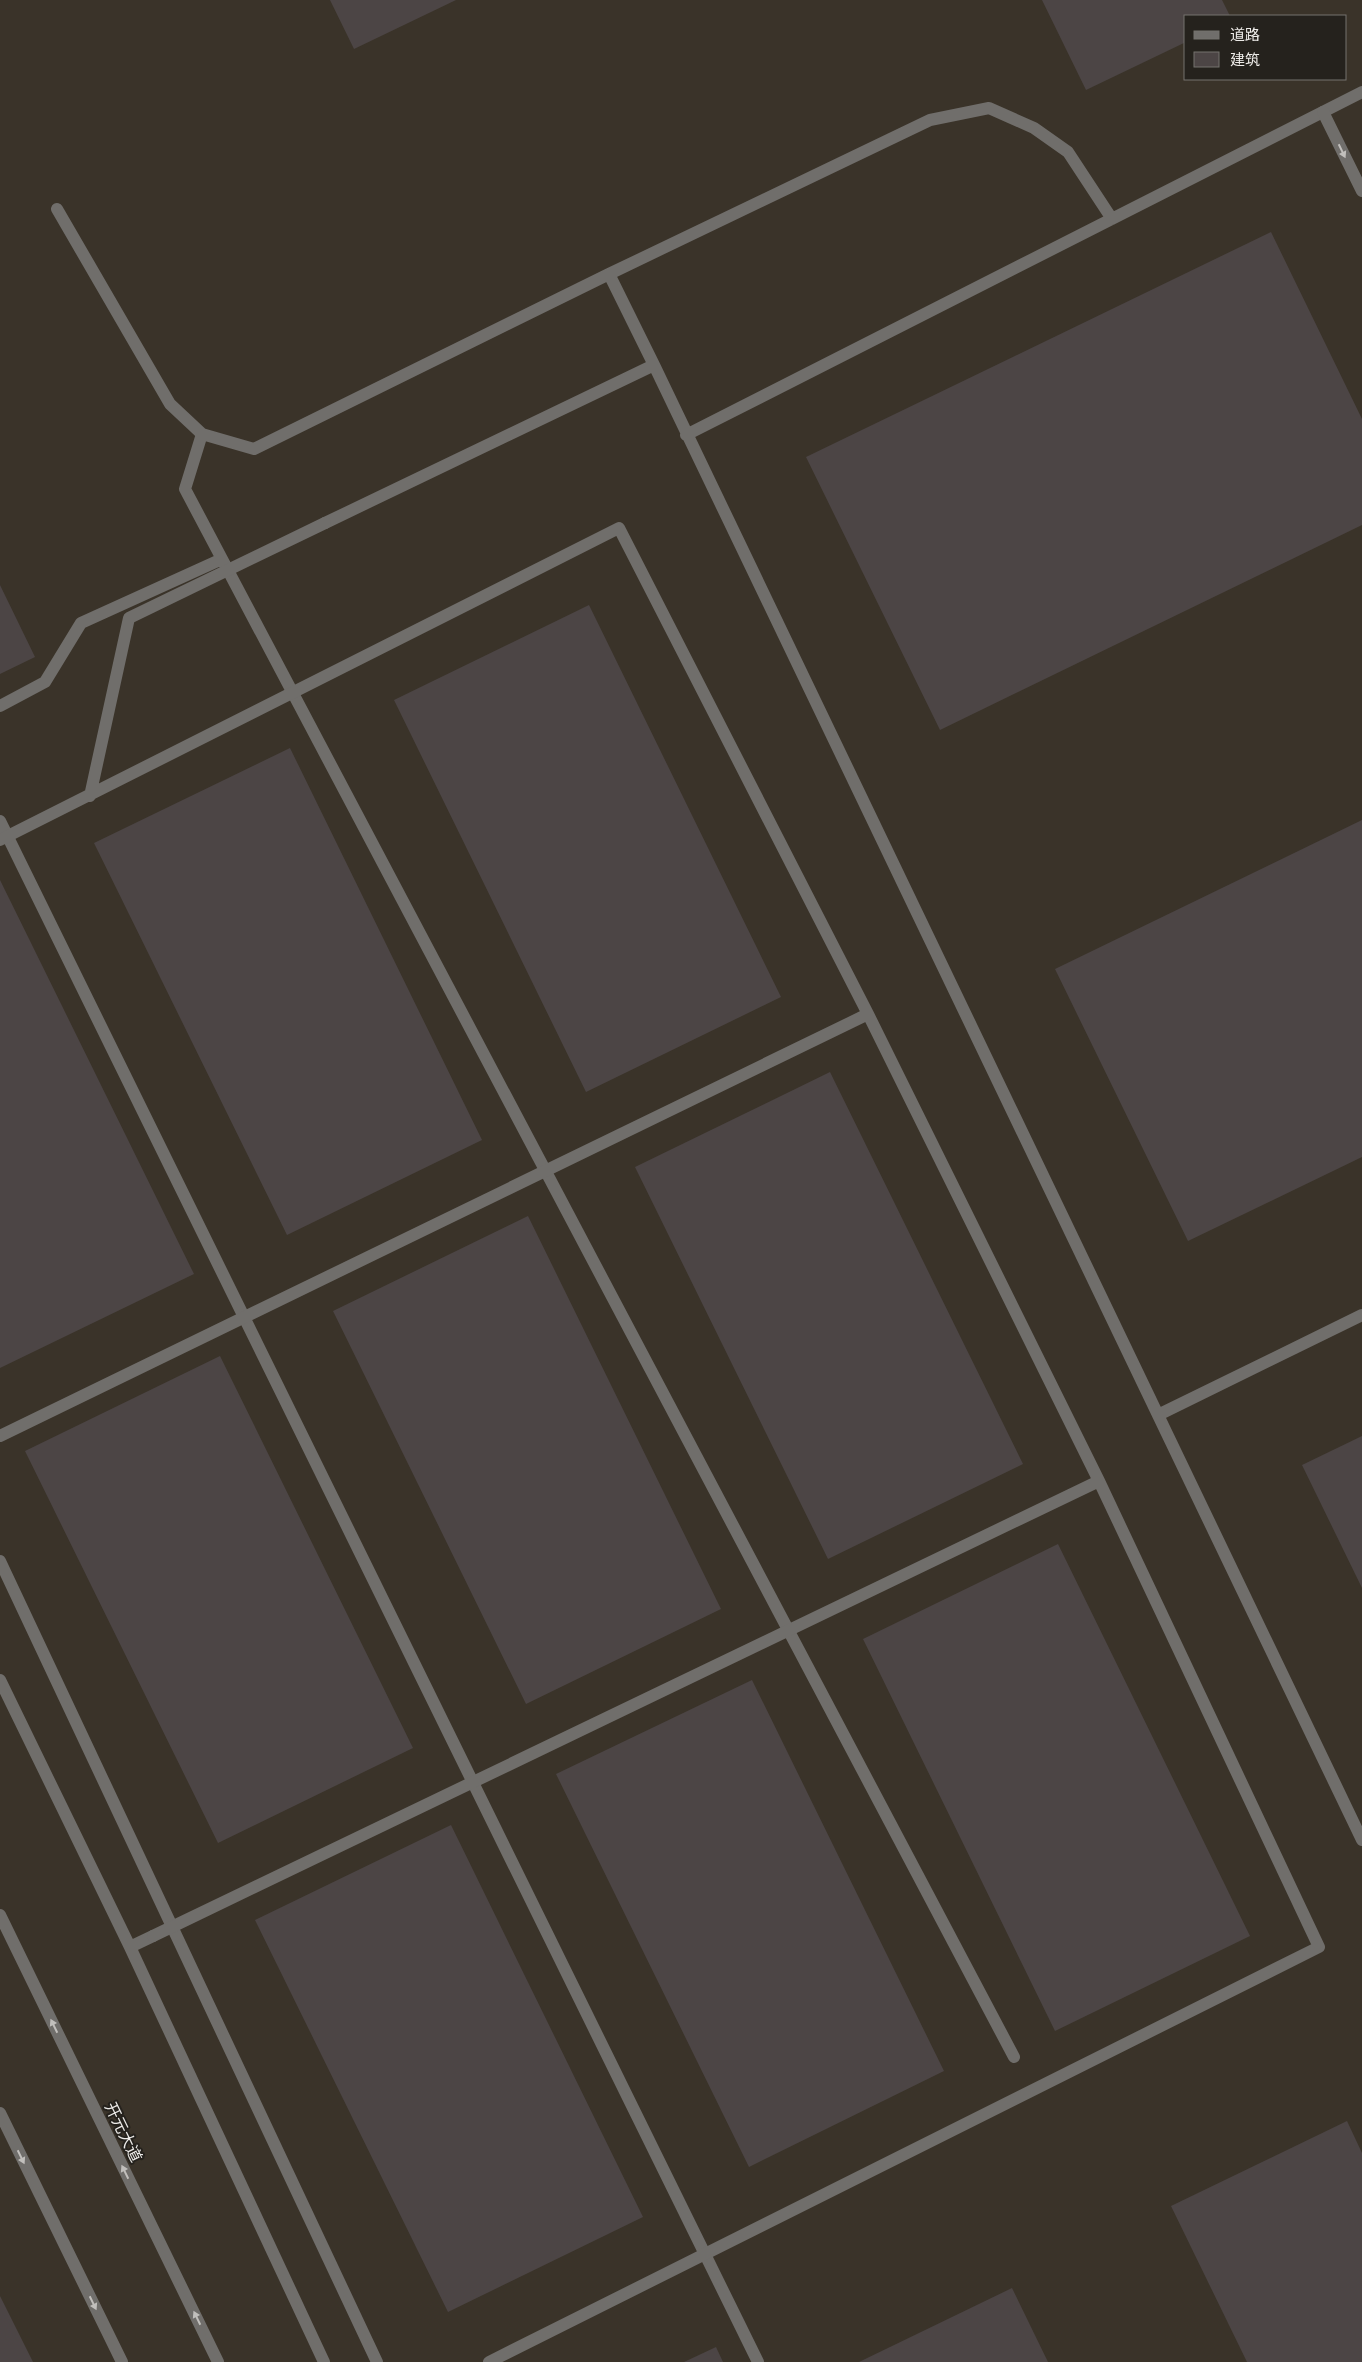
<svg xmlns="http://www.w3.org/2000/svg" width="1362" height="2362" viewBox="0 0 1362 2362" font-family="Poppins,'Noto Sans SC',sans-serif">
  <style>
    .built { fill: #3a3329; fill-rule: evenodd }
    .building { fill: #4c4545 }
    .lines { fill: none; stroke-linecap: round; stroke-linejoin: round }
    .lane { stroke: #706e6b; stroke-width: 12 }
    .street { stroke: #706e6b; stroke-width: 12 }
    .lane-bridge { stroke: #706e6b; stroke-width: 12 }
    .oneway { fill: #c1bfbc }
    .labels { text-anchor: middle; stroke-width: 4; stroke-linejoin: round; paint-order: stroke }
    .street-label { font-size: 16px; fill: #edebe8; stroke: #25221d }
  </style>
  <rect width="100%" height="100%" fill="#2f2b27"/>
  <path class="built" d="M0 0H1362V2362H0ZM1186 16H1346V79H1186Z"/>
  <path class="building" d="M330 0H456L354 49Z
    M1042 0H1222L1230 16H1186V42L1086 90Z
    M1271 232 1362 419V525L940 730 806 457Z
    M0 585 35 657 0 674Z
    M589 605 781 997 586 1092 394 700Z
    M290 748 482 1140 287 1235 94 843Z
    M1362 820V1157L1188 1241 1055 969Z
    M0 880 194 1274 0 1368Z
    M830 1072 1023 1464 828 1559 635 1167Z
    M528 1216 721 1609 526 1704 333 1311Z
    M220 1356 413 1748 218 1843 25 1451Z
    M1362 1436V1588L1302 1465Z
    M1058 1544 1250 1936 1055 2031 863 1639Z
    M752 1680 944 2071 749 2167 556 1774Z
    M451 1825 643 2217 448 2312 255 1920Z
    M1347 2121 1362 2153V2362H1247L1171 2206Z
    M1012 2288 1048 2362H859Z
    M0 2296 33 2362H0Z
    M716 2347 723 2362H684Z"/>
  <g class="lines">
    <path class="lane" d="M57 209 170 404 202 434 254 449 609 274 930 120 989 108 1034 128 1068 152 1112 219
      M609 274 654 365 1362 1840
      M686 435 1362 92
      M325 523 654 365
      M222 559 1014 2057
      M0 706 45 682 81 623 222 559 185 489 202 434
      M0 821 758 2362
      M1158 1415 1362 1315
      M0 1561 377 2362
      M0 1680 130 1947 324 2362
      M130 1947 153 1936"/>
    <path class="street" d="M1323 112 1362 191
      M0 1915 218 2362
      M0 2113 122 2362"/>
    <path class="lane-bridge" d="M90 796 129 618 325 523
      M0 840 619 528 868 1014 1099 1481 1319 1947 489 2362
      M0 1436 868 1014
      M153 1936 1099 1481"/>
  </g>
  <defs><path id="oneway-solid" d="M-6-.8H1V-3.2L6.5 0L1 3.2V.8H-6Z" transform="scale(1.25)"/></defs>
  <g class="oneway">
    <use href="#oneway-solid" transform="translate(1342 151) rotate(64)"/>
    <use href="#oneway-solid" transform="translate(54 2026) rotate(-116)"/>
    <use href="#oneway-solid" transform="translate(21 2157) rotate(64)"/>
    <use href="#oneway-solid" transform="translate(125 2172) rotate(-116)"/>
    <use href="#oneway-solid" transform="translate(93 2303) rotate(64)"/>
    <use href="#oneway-solid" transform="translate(197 2318) rotate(-116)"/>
  </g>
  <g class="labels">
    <g class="street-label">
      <text transform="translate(124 2132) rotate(64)" y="6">开元大道</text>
    </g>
  </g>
  <rect x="1184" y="15" width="162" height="65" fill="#25221d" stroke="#75726e"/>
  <rect x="1194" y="31" width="25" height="8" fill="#706e6b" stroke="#75726e"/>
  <text x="1230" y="40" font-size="15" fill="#edebe8">道路</text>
  <rect x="1194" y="52" width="25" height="15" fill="#4c4545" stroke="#75726e"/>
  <text x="1230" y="65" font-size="15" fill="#edebe8">建筑</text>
</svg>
